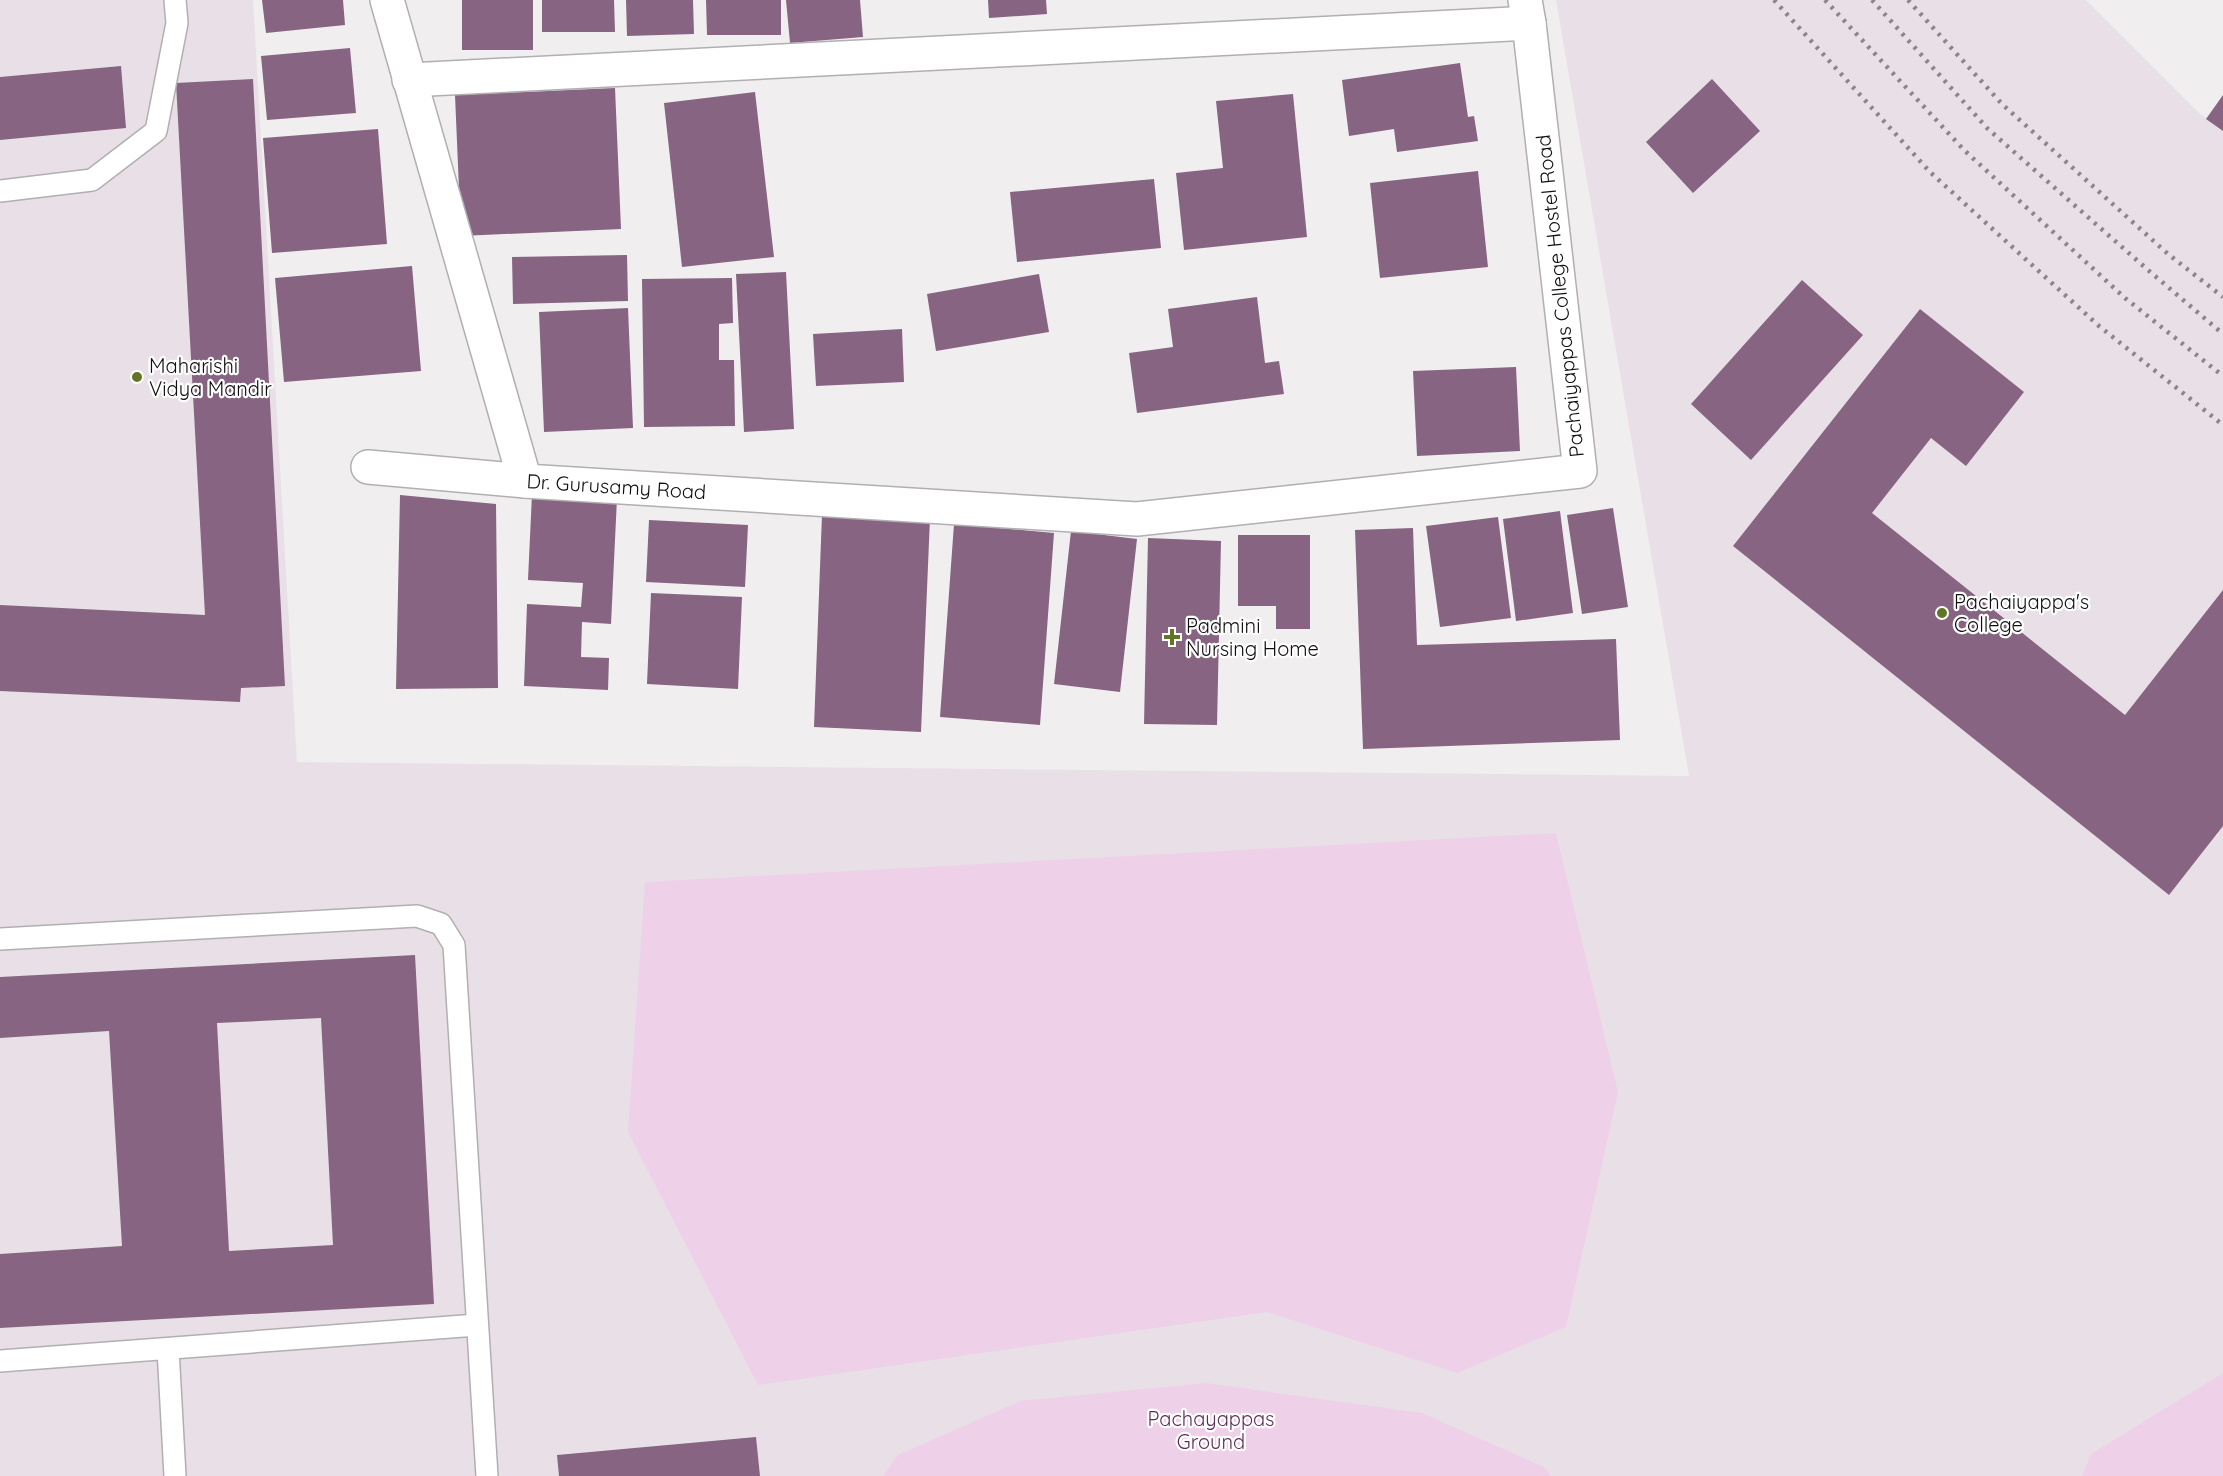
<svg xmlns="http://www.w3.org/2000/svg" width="2223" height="1476" viewBox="0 0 2223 1476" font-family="Quicksand,sans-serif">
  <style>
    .built { fill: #e9e0e7 }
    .green { fill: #eed0e8 }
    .building { fill: #876482; fill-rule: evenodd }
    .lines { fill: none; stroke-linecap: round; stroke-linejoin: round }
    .service-casing { stroke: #b1afb1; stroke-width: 24 }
    .minor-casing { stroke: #b1afb1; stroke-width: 36 }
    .service { stroke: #fff; stroke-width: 21 }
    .minor { stroke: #fff; stroke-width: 33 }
    .rail { stroke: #898788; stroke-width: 4.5; stroke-dasharray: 3 6; stroke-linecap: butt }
    .poi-dot { fill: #617525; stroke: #fff; stroke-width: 2 }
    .labels { text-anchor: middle; stroke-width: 4.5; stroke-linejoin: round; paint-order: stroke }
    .street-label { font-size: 20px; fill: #100f0f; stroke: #fff }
    .poi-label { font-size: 20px; fill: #100f0f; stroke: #fff; text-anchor: start }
    .park-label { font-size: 20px; fill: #5d2d57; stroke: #fff }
  </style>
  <rect width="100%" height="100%" fill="#f1eef0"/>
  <path class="built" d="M0 0H253L297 762 1689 776 1556 0H2086L2199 113 2223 130V1476H0Z"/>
  <path class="green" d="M1556 833 1618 1092 1566 1327 1457 1373 1267 1312 758 1385 628 1132 645 882Z
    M2223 1373V1476H2082L2091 1454Z
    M1206 1383 1422 1413 1544 1467 1551 1476H883L898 1455 1020 1401Z"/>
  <path class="building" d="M262 0H343L345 25 266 33Z
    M462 0H533V50H462Z
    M542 0H614L615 32H542Z
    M626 0H693L694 34 627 36Z
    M706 0H781V35H707Z
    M786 0H860L863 37 790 43Z
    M988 0H1046L1047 14 989 18Z
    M350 48 356 113 267 120 261 56Z
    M1460 63 1468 117 1474 116 1478 141 1397 152 1394 129 1349 136 1342 80Z
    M121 66 126 128 0 140V77Z
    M253 79 285 686 241 688 240 702 0 691V605L205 615 176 83Z
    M1712 79 1760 131 1693 193 1646 142Z
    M615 88 621 229 461 236 455 95Z
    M755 92 774 257 682 267 664 103Z
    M1293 94 1307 237 1184 250 1176 173 1223 168 1216 101Z
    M2223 95V131L2206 119Z
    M378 129 387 244 272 253 263 138Z
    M1478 171 1488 267 1380 278 1370 183Z
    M1154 179 1161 248 1017 262 1010 192Z
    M627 255 628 301 513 304 512 257Z
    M412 266 421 371 284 382 275 278Z
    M786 272 794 429 744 432 736 274Z
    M1039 274 1049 332 936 351 927 294Z
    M732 278 733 323 719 324V360H734L735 426 644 427 642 279Z
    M1802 280 1863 335 1751 460 1691 404Z
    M1257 297 1265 363 1279 361 1284 394 1137 413 1129 353 1173 347 1168 309Z
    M628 308 633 428 544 432 539 312Z
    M1920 309 2024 392 1966 466 1931 438 1872 513 2125 715 2223 590V826L2169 895 1733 546Z
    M902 329 904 382 816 386 813 334Z
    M1516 367 1520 451 1417 456 1413 371Z
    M532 494 617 498 611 624 582 622 581 657 609 658 608 690 524 686 527 604 581 607 583 583 528 580Z
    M400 495 496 504 498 688 396 689Z
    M1613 508 1628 607 1582 614 1567 515Z
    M1560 511 1573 613 1516 621 1503 519Z
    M822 514 930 518 921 732 814 727Z
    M1498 517 1511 618 1440 627 1426 526Z
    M649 520 748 525 745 587 646 582Z
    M954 524 1054 533 1040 725 940 717Z
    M1413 528 1417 645 1616 639 1620 740 1363 749 1355 530Z
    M1071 531 1137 539 1120 692 1054 684Z
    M1238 535H1310V629H1276V606H1238Z
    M1148 538 1221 541 1217 725 1144 724Z
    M651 593 742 597 738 689 647 684Z
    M415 955 434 1304 0 1328V1254L122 1246 109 1031 0 1038V977ZM321 1018 333 1245 229 1251 217 1023Z
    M756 1437 760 1476H559L557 1455Z"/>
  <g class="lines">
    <defs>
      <path id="service" d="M0 191 92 180 156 131 177 23 175 0
        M0 939 417 916 441 924 454 945 487 1476
        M168 1349 175 1476
        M0 1361 477 1325"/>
      <g id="minor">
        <path id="s1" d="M387 0 525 481 1137 519 1580 471 1529 23 1525 0"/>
        <path d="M409 80 1529 23"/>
        <path d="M368 467 525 481"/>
      </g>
    </defs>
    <use href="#service" class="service-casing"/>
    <use href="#minor" class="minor-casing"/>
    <use href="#service" class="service"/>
    <use href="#minor" class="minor"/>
    <path class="rail" d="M1774 0 1930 172 2099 326 2223 425
      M1825 0 1964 150 2125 298 2223 376
      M1872 0 1988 129 2148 270 2223 334
      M1908 0 2002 104 2168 254 2223 297"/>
  </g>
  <g class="poi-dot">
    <circle cx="137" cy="377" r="6"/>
    <circle cx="1942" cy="613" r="6"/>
    <path d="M1169 628h6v6h6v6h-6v6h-6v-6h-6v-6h6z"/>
  </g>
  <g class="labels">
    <g class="street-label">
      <text transform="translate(1560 296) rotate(-96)" y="7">Pachaiyappas College Hostel Road</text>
      <text dy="7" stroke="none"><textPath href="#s1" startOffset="592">Dr. Gurusamy Road</textPath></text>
    </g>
    <g class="poi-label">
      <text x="149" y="373">Maharishi<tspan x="149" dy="23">Vidya Mandir</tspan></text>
      <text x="1954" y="609">Pachaiyappa's<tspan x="1954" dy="23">College</tspan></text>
      <text x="1186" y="633">Padmini<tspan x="1186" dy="23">Nursing Home</tspan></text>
    </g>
    <g class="park-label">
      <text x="1211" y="1426">Pachayappas<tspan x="1211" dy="23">Ground</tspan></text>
    </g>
  </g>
</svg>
